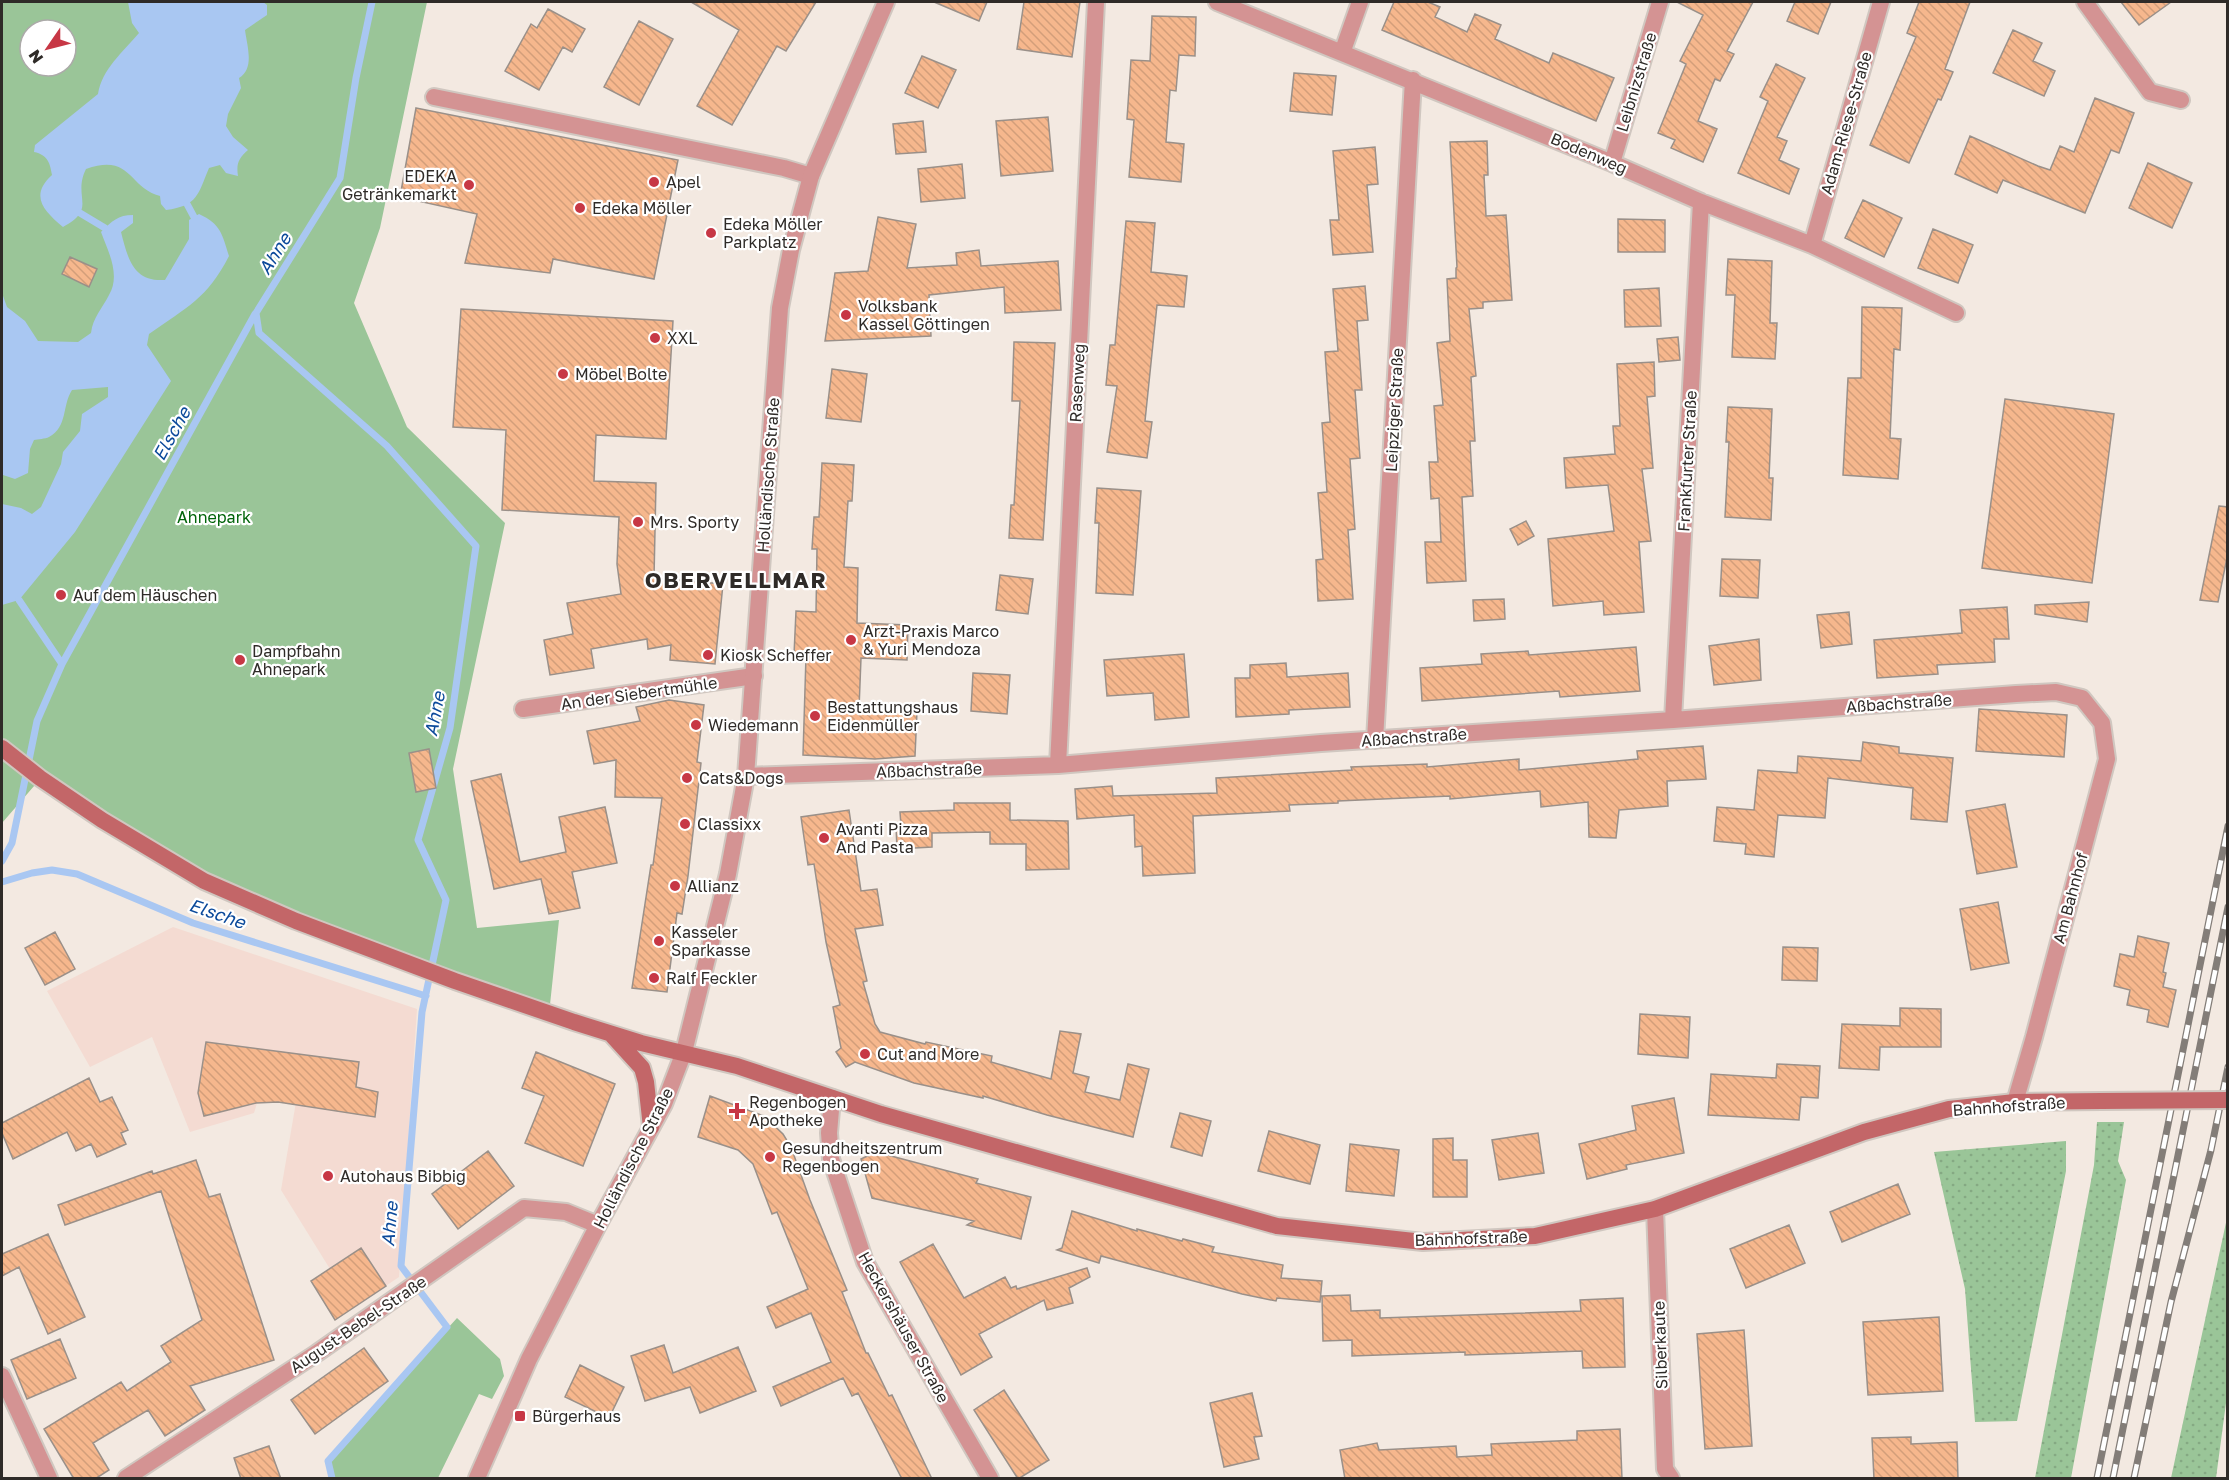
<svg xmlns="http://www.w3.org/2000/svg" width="2229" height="1480" viewBox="0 0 2229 1480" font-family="'Golos Text',sans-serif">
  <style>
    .commercial { fill: #f4dbd2 }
    .grass { fill: url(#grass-dots) }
    .green { fill: #9ac598; fill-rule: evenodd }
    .water { fill: #a9c7f2 }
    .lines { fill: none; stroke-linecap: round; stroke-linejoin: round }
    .stream { stroke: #a9c7f2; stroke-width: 7 }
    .building { fill: url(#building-back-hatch); stroke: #9a9089; stroke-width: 1.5 }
    .minor-casing { stroke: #d0c7c0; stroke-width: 20 }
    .tertiary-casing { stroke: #d0c7c0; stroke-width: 20 }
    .secondary-casing { stroke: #d0c7c0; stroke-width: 20 }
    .minor { stroke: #d49393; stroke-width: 16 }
    .tertiary { stroke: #d49393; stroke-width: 16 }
    .secondary { stroke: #c36668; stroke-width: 16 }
    .rail-casing { stroke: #837d78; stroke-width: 7 }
    .rail { stroke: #fff; stroke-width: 4.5; stroke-dasharray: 14; stroke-linecap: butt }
    .secondary-bridge-casing { stroke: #d0c7c0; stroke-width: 20; stroke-linecap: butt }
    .secondary-bridge { stroke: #c36668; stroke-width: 16 }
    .poi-dot { fill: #c73745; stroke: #fff; stroke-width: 2 }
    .labels { text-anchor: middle; stroke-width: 4.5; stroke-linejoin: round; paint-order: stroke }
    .street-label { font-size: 16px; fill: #2f2b28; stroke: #fff }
    .poi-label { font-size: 16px; fill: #2f2b28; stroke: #fff; text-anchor: start }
    .park-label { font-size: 16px; fill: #006409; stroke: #fff }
    .water-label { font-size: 18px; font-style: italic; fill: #0c4a9b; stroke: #fff }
    .district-label { font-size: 22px; font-weight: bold; letter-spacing: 1.5px; fill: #2f2b28; stroke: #fff }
  </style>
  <defs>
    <pattern id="grass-dots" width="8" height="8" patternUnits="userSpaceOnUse" patternTransform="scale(1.5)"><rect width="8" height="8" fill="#9ac598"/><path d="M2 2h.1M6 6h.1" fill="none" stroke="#85a983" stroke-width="1.8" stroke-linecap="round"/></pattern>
    <pattern id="building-back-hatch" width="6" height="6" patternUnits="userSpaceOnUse" patternTransform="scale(1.5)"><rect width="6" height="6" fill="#f6b78d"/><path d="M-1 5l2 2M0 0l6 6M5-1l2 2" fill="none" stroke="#d39e7a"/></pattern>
  </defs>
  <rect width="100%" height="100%" fill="#f3e9e1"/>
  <path class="commercial" d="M173 927 417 1009 399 1277 335 1320 311 1281 330 1269 281 1190 296 1102 257 1103 254 1113 190 1132 152 1037 90 1067 47 991Z"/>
  <path class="grass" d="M2097 1122H2124L2118 1161 2126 1180 2071 1478H2035L2094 1165Z
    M2066 1141V1171L2017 1421 1975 1422 1965 1289 1934 1152Z
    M2227 1218 2228 1388 2216 1478H2171Z"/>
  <path class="green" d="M2 2H427L380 228 354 303 407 427 505 523 453 769 477 928 559 920 549 1014 204 881 41 778 2 823ZM30 30H66V66H30Z
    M457 1318 500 1359 504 1376 492 1399 479 1394 438 1478H332L328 1461Z"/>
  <path class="water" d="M128 2H263L267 5V15L245 30C247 46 255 68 239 78L241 88 228 114 226 126 233 137 248 150C239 158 236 163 238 176L226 173 220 165 209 168C198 194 198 206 166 210L161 204 160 196C128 188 132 153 86 169 72 197 98 209 63 227 44 211 29 196 52 175 50 163 48 155 34 152L35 145 98 94C102 69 123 52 139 33L132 23Z
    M199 214C221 224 222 234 229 256 207 299 187 307 149 334L147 345 171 381 75 532 19 600 2 605V504L21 508 32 514 41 507 61 464 63 452 80 431 82 414 108 397V387L72 390C62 405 68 427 49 437 45 439 38 439 34 440L30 449 28 473 15 479 3 475 2 471V293L7 307 25 321 38 341 78 342 91 333C93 317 102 309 109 295 121 275 108 251 101 232 112 221 118 215 133 215V223L121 232C128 259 133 282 165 280L189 239V220Z"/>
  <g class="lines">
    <path class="stream" d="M187 204 194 217
      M80 213 105 228
      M62 664 255 314
      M2 861 12 843 37 721 62 664 19 600
      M2 882 32 873 52 870 77 874 193 923 426 996
      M332 1478 328 1461 447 1327 401 1266 422 1012 446 900 418 840 450 728 476 546 387 446 259 333 256 313 340 178 356 78 372 2"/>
  </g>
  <path class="building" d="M691 2H816L786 51 777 46 732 125 697 106 739 30Z
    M934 2H987L979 21Z
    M1024 2H1080L1072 57 1017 49Z
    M1394 2H1428L1440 7 1435 17 1467 32 1475 14 1501 25 1495 39 1549 63 1553 53 1614 78 1596 121 1382 30Z
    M1677 2H1753L1727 51 1734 54 1720 81 1715 79 1698 121 1717 129 1703 162 1671 148 1675 140 1658 133 1686 64 1680 61 1703 15Z
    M1795 2H1831L1818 34 1787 21Z
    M1919 2H1970L1945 69 1953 72 1941 100 1938 99 1909 163 1870 145 1916 37 1907 33Z
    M2121 2H2171L2139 25Z
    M548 9 585 29 572 52 563 47 539 90 505 71 531 24 537 28Z
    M1152 16 1196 17 1195 56 1179 55 1176 91 1170 90 1166 142 1184 144 1181 182 1129 177 1134 120 1127 119 1131 60 1150 61Z
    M639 21 673 39 639 105 604 87Z
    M2013 30 2042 43 2033 61 2055 71 2044 96 1993 73Z
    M922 56 956 70 938 108 905 93Z
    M1776 64 1805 78 1777 137 1787 141 1779 160 1799 169 1789 194 1738 173 1768 101 1760 97Z
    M1294 73 1336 76 1332 115 1290 111Z
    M2095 98 2134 113 2119 153 2111 150 2085 213 2003 180 1997 193 1955 174 1970 136 2038 166 2050 170 2060 146 2074 152Z
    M416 108 678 160 654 279 553 259 550 273 465 263 477 214 400 197Z
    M1048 117 1053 171 1001 176 996 121Z
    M923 121 926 152 896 154 893 124Z
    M1487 141 1488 175H1484L1486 216 1506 215 1512 300 1483 302V308L1469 309 1476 376 1471 377 1475 441H1470L1473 496 1462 497 1466 581 1427 583 1425 542H1441L1439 498 1431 499 1429 462H1438L1434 406 1443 405 1437 343 1450 341 1447 279 1456 278V268L1457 267 1450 142Z
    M1375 147 1378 184 1367 185 1373 252 1333 255 1330 220H1339L1333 151Z
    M2148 163 2192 183 2172 228 2129 208Z
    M962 164 965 198 921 202 918 169Z
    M1863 200 1902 218 1884 257 1845 238Z
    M878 217 916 224 907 268 957 265 956 253 979 250 981 266 1058 261 1061 310 1005 313 1004 287 929 295 931 336 825 341 835 273 868 271Z
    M1618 219 1665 220V252H1618Z
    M1126 221 1155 223 1151 272 1187 276 1184 307 1157 305 1145 421 1152 422 1147 458 1107 452 1117 386 1106 385 1110 345H1115Z
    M1933 229 1973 245 1958 283 1918 268Z
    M70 257 97 269 89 287 62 274Z
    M1728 259 1772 261 1770 323H1777L1775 359 1732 357 1735 295H1726Z
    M1365 286 1368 320 1357 321 1362 390H1355L1360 458 1350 459 1355 529 1348 530 1353 599 1318 601 1316 560 1323 559 1318 493 1327 492 1322 423 1330 422 1325 352 1338 351 1333 289Z
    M1659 288 1661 326 1625 327 1624 290Z
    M1862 307 1902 308 1900 350 1894 349 1890 438 1901 439 1898 479 1843 475 1848 378H1861Z
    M461 309 673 321 666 439 596 435 594 481 656 483 654 578 723 584 715 664 670 660 671 645 648 649 647 639 591 649 594 668 550 675 544 640 573 634 567 603 621 594 617 564 619 517 502 510 506 430 453 427Z
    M1678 337 1680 360 1659 362 1657 339Z
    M1014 342 1055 343 1043 540 1009 538 1011 505H1014L1020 401H1012Z
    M1654 362 1655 396 1647 397 1653 468 1642 469 1651 541 1639 542 1644 612 1604 615 1603 601 1553 606 1548 539 1614 531 1608 485 1566 488 1564 458 1615 454 1613 426H1620L1617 364Z
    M832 369 867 374 861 422 826 418Z
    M2005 399 2114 414 2092 583 1982 568Z
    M1728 407 1772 409 1769 478H1773L1771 520 1725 517 1729 442H1726Z
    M822 463 854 465 852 501H848L844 567 858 568 857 623 908 625 907 660 861 658 859 709 917 711 915 756 875 759 803 755 806 656 794 655 796 611 816 612 817 549H812L814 517H819Z
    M1097 488 1141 491 1133 595 1096 593 1099 523H1095Z
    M2219 506 2228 507V553L2218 602 2200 600Z
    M1526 521 1534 536 1518 545 1510 529Z
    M1722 559 1760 560 1758 598 1720 596Z
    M1000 575 1033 579 1028 614 996 610Z
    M1504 599 1505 619 1474 621 1473 600Z
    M2089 602 2087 622 2035 614V605Z
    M2007 607 2009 639H1994L1995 662 1937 665 1938 674 1877 678 1874 640 1962 633 1960 610Z
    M1849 612 1852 644 1821 648 1817 615Z
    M1759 639 1761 680 1714 685 1709 646Z
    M1636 647 1640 691 1560 697 1559 691 1422 701 1420 668 1482 664 1481 654 1528 651 1529 655Z
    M1184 654 1189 717 1155 720 1153 693 1107 696 1104 660Z
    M1286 663 1287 677 1348 673 1350 707 1289 710V714L1236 717 1235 678H1250V665Z
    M973 673 1010 675 1007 714 971 711Z
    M669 700 704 705 697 762 701 763 688 876 682 914 677 913 667 992 632 988 651 865H653L662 798 615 797 616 760 594 764 587 731 640 721 636 707Z
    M1979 709 2067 715 2064 757 1976 751Z
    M1863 742 1899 747V753L1953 758 1947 822 1911 819 1913 788 1828 778 1825 818 1778 815 1774 857 1745 854 1746 844 1714 841 1717 807 1754 810 1758 770 1797 773 1798 756 1861 761Z
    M1703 746 1706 779 1667 781 1668 806 1619 810 1616 838 1589 837 1588 802 1541 807 1540 791 1450 799V796L1338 801V803L1289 805 1290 811 1193 816 1195 873 1143 876 1142 846 1135 847 1134 815 1077 819 1075 789 1112 786 1113 796 1217 793 1216 778 1352 770 1351 767 1427 764V767L1519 759V770L1638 759 1637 751Z
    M429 749 436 788 416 792 409 753Z
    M501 774 520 862 566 852 559 817 605 807 617 863 572 872 580 908 549 914 541 879 494 889 471 781Z
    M954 803H1010V820L1068 821 1069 869 1026 870V844H990V832L932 833V847L897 849 896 826H901L900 812 954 810Z
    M2005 804 2017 867 1977 874 1966 811Z
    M849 810 861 891 877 889 883 925 855 929 867 981 863 982 875 1024 880 1032 925 1044 926 1042 992 1056 991 1062 1051 1079 1060 1031 1081 1034 1073 1073 1089 1077 1085 1092 1120 1100 1128 1064 1149 1069 1133 1137 1047 1115 983 1096V1098L914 1083 855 1062 846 1067 836 1052 841 1048 833 1007 840 1005 826 942 814 864 808 865 801 817Z
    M1998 902 2009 963 1971 970 1960 909Z
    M55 932 75 969 45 985 25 948Z
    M2138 936 2169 943 2163 972 2166 973 2163 987 2176 990 2168 1027 2147 1022 2149 1010 2127 1005 2130 990 2114 986 2120 954 2134 957Z
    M1783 947 1818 948 1817 981 1782 980Z
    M1900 1008 1941 1009V1047H1880L1879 1070 1839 1068 1842 1024 1900 1026Z
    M1640 1014 1690 1017 1688 1058 1638 1054Z
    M206 1042 359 1062 356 1087 378 1092 375 1117 278 1102 256 1103 204 1116 198 1093Z
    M536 1052 615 1084 583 1166 525 1143 544 1096 522 1088Z
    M1777 1064 1820 1066 1818 1098 1801 1097 1799 1120 1708 1115 1711 1074 1776 1078Z
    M89 1078 100 1102 112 1097 128 1130 121 1133 126 1144 97 1157 91 1144 76 1151 67 1132 13 1159 2 1133V1123Z
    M710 1096 764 1116 783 1134 791 1147 810 1200 847 1290 842 1292 866 1353H868L889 1396 892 1395 932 1479H902L858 1393 852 1396 843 1378 781 1406 773 1387 831 1362 811 1313 776 1328 767 1307 808 1289 777 1212 772 1214 753 1164 738 1150 698 1137Z
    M1674 1098 1684 1153 1626 1165 1627 1169 1587 1179 1579 1144 1636 1130 1632 1106Z
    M1180 1113 1211 1121 1202 1156 1171 1147Z
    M1269 1131 1320 1145 1310 1184 1258 1171Z
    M1538 1133 1544 1173 1499 1180 1492 1140Z
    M1453 1138V1160H1467V1197H1433V1139Z
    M1350 1144 1399 1150 1394 1196 1346 1191Z
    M488 1151 514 1186 458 1229 432 1194Z
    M876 1152 978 1179 976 1183 1031 1197 1021 1239 967 1225 974 1221 872 1198 861 1159Z
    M196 1160 209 1197 220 1194 274 1360 190 1386 205 1410 165 1436 148 1410 93 1443 109 1470 95 1479H74L44 1429 121 1382 127 1391 171 1362 161 1346 202 1320 161 1191 65 1225 58 1205 152 1171 153 1174Z
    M1898 1184 1910 1214 1842 1242 1830 1212Z
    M1072 1211 1137 1231V1229L1182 1241 1183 1239 1214 1247 1212 1252 1283 1265 1281 1278 1322 1281 1320 1302 1277 1298 1276 1301 1242 1294 1101 1256 1099 1263 1057 1250 1062 1248Z
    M1789 1225 1805 1263 1746 1288 1730 1249Z
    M48 1234 85 1317 48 1334 19 1267 2 1276V1254Z
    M933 1244 964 1298 1005 1277 1011 1288 1016 1286 1017 1289 1087 1268 1090 1277 1069 1288 1073 1303 1047 1310 1044 1300 979 1334 992 1357 961 1375 900 1262Z
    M361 1248 386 1286 335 1320 311 1281Z
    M1350 1295 1351 1311 1380 1310V1318L1581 1311 1580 1300 1623 1298 1625 1367 1583 1368 1582 1351 1465 1355V1352L1352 1356V1340L1323 1341 1322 1296Z
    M1939 1317 1943 1391 1868 1395 1863 1322Z
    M1744 1330 1752 1446 1705 1449 1697 1334Z
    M60 1339 76 1378 27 1399 11 1360Z
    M664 1345 673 1373 738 1347 756 1391 700 1413 690 1387 645 1401 631 1356Z
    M364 1348 388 1381 315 1434 291 1400Z
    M580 1365 624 1387 609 1418 565 1397Z
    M1004 1390 1049 1460 1018 1479 974 1410Z
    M1252 1393 1262 1436 1254 1437 1259 1459 1224 1467 1210 1403Z
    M1620 1429 1622 1479H1345L1340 1450 1377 1443 1379 1450 1456 1446 1457 1457 1492 1455 1491 1444 1577 1440V1431Z
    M1911 1437V1444L1957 1442 1958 1479H1874L1872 1438Z
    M269 1446 281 1479H241L234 1458Z"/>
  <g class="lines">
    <defs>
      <path id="minor" d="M1217 2 1612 163 1701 202 1812 245 1956 313
        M2085 2 2150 92 2181 100
        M1342 53 1360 2
        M434 97 784 168 811 176
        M1612 163 1660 2
        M1812 245 1881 2
        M523 709 754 676
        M1673 720 1701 202
        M1375 740 1413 80
        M1058 765 1096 2
        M746 776 1058 765 1321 743 1673 720 2016 694 2056 692 2082 698 2102 723 2107 759 2034 1037 2015 1102
        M1655 1209 1665 1469 1671 1478
        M2 1376 49 1478
        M126 1478 317 1353 524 1208 566 1212 598 1225
        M477 1478 529 1359 598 1225 664 1104 684 1052"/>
      <path id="tertiary" d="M684 1052 728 874 746 776 780 308 791 250 811 176 886 2
        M832 1098 829 1133 831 1159 865 1262 990 1478"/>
      <path id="secondary" d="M2 748 40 778 102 820 204 881 296 921 455 981 574 1022 641 1043 737 1066 881 1114 1277 1226 1423 1242 1535 1236 1655 1209 1864 1132 1949 1109 2015 1102 2101 1101
        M611 1034 642 1068 646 1082 651 1127"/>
    </defs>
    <use href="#minor" class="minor-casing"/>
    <use href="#tertiary" class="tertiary-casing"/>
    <use href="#secondary" class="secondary-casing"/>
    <use href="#minor" class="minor"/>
    <use href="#tertiary" class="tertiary"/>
    <use href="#secondary" class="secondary"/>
    <defs>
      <path id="rail" d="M2097 1478 2228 826
        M2113 1478 2228 907
        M2134 1478 2171 1302 2211 1150 2228 1067"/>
    </defs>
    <use href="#rail" class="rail-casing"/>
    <use href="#rail" class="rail"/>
    <defs>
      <path id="secondary-bridge" d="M2101 1101 2228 1100"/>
    </defs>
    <use href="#secondary-bridge" class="secondary-bridge-casing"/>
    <use href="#secondary-bridge" class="secondary-bridge"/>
  </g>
  <g class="poi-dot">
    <circle cx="654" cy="182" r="6"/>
    <circle cx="469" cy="185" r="6"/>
    <circle cx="580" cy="208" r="6"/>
    <circle cx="711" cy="233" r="6"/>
    <circle cx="846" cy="315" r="6"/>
    <circle cx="655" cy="338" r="6"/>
    <circle cx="563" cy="374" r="6"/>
    <circle cx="638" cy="522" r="6"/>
    <circle cx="61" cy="595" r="6"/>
    <circle cx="851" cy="640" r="6"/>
    <circle cx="708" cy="655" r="6"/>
    <circle cx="240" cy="660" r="6"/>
    <circle cx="815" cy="716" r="6"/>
    <circle cx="696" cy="725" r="6"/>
    <circle cx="687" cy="778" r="6"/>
    <circle cx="685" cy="824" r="6"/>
    <circle cx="824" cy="838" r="6"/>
    <circle cx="675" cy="886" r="6"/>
    <circle cx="659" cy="941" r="6"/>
    <circle cx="654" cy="978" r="6"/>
    <circle cx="865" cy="1054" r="6"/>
    <path d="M734 1102h6v6h6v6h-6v6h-6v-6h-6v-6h6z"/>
    <circle cx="770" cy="1157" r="6"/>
    <circle cx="328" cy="1176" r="6"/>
    <rect x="514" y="1410" width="12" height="12" rx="3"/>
  </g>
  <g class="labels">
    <g class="street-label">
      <text transform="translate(1636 82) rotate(-73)" y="6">Leibnizstraße</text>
      <text transform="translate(1846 123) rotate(-74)" y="6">Adam-Riese-Straße</text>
      <text transform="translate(1589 153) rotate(23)" y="6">Bodenweg</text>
      <text transform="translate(1077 383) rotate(-87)" y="6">Rasenweg</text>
      <text transform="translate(1394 410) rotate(-87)" y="6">Leipziger Straße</text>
      <text transform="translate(1687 461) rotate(-87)" y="6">Frankfurter Straße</text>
      <text transform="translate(768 475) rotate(-86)" y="6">Holländische Straße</text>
      <text transform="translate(639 693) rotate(-8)" y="6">An der Siebertmühle</text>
      <text transform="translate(1899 703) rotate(-4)" y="6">Aßbachstraße</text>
      <text transform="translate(1414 737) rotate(-4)" y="6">Aßbachstraße</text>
      <text transform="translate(929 770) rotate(-2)" y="6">Aßbachstraße</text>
      <text transform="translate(2070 898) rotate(-75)" y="6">Am Bahnhof</text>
      <text transform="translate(2009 1106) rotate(-4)" y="6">Bahnhofstraße</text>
      <text transform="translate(633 1158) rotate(-63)" y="6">Holländische Straße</text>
      <text transform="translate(1471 1238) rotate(-2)" y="6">Bahnhofstraße</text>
      <text transform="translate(358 1324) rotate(-34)" y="6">August-Bebel-Straße</text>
      <text transform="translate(904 1327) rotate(61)" y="6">Heckershäuser Straße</text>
      <text transform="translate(1660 1345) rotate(-92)" y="6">Silberkaute</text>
    </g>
    <g class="poi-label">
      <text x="457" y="182" text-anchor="end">EDEKA<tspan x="457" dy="18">Getränkemarkt</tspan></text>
      <text x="666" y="188">Apel</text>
      <text x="592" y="214">Edeka Möller</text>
      <text x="723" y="230">Edeka Möller<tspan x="723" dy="18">Parkplatz</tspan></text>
      <text x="858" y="312">Volksbank<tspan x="858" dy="18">Kassel Göttingen</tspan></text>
      <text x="667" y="344">XXL</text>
      <text x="575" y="380">Möbel Bolte</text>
      <text x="650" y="528">Mrs. Sporty</text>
      <text x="73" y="601">Auf dem Häuschen</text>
      <text x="863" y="637">Arzt-Praxis Marco<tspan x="863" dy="18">&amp; Yuri Mendoza</tspan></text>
      <text x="252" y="657">Dampfbahn<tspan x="252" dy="18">Ahnepark</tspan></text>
      <text x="720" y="661">Kiosk Scheffer</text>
      <text x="827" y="713">Bestattungshaus<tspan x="827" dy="18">Eidenmüller</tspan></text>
      <text x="708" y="731">Wiedemann</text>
      <text x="699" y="784">Cats&amp;Dogs</text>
      <text x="697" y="830">Classixx</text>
      <text x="836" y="835">Avanti Pizza<tspan x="836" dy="18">And Pasta</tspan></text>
      <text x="687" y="892">Allianz</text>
      <text x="671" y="938">Kasseler<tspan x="671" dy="18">Sparkasse</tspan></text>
      <text x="666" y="984">Ralf Feckler</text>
      <text x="877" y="1060">Cut and More</text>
      <text x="749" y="1108">Regenbogen<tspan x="749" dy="18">Apotheke</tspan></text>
      <text x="782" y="1154">Gesundheitszentrum<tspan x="782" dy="18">Regenbogen</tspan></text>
      <text x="340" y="1182">Autohaus Bibbig</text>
      <text x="532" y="1422">Bürgerhaus</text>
    </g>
    <g class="park-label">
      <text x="214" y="523">Ahnepark</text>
    </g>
    <g class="water-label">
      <text transform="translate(275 254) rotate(-58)" y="6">Ahne</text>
      <text transform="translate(172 434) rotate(-61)" y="6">Elsche</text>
      <text transform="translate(435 714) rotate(-79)" y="6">Ahne</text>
      <text transform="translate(217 914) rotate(19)" y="6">Elsche</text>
      <text transform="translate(390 1224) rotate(-85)" y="6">Ahne</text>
    </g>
    <g class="district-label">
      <text x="736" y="588">OBERVELLMAR</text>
    </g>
  </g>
  <rect width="2229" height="1480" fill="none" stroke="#2f2b28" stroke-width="6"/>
  <g transform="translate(48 48) rotate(235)"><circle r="28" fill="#ffffff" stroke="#acaaa9" stroke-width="1.5"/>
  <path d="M0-4.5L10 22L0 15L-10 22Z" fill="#c73745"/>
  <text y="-9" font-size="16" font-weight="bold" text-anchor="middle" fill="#2f2b28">N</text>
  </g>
</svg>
